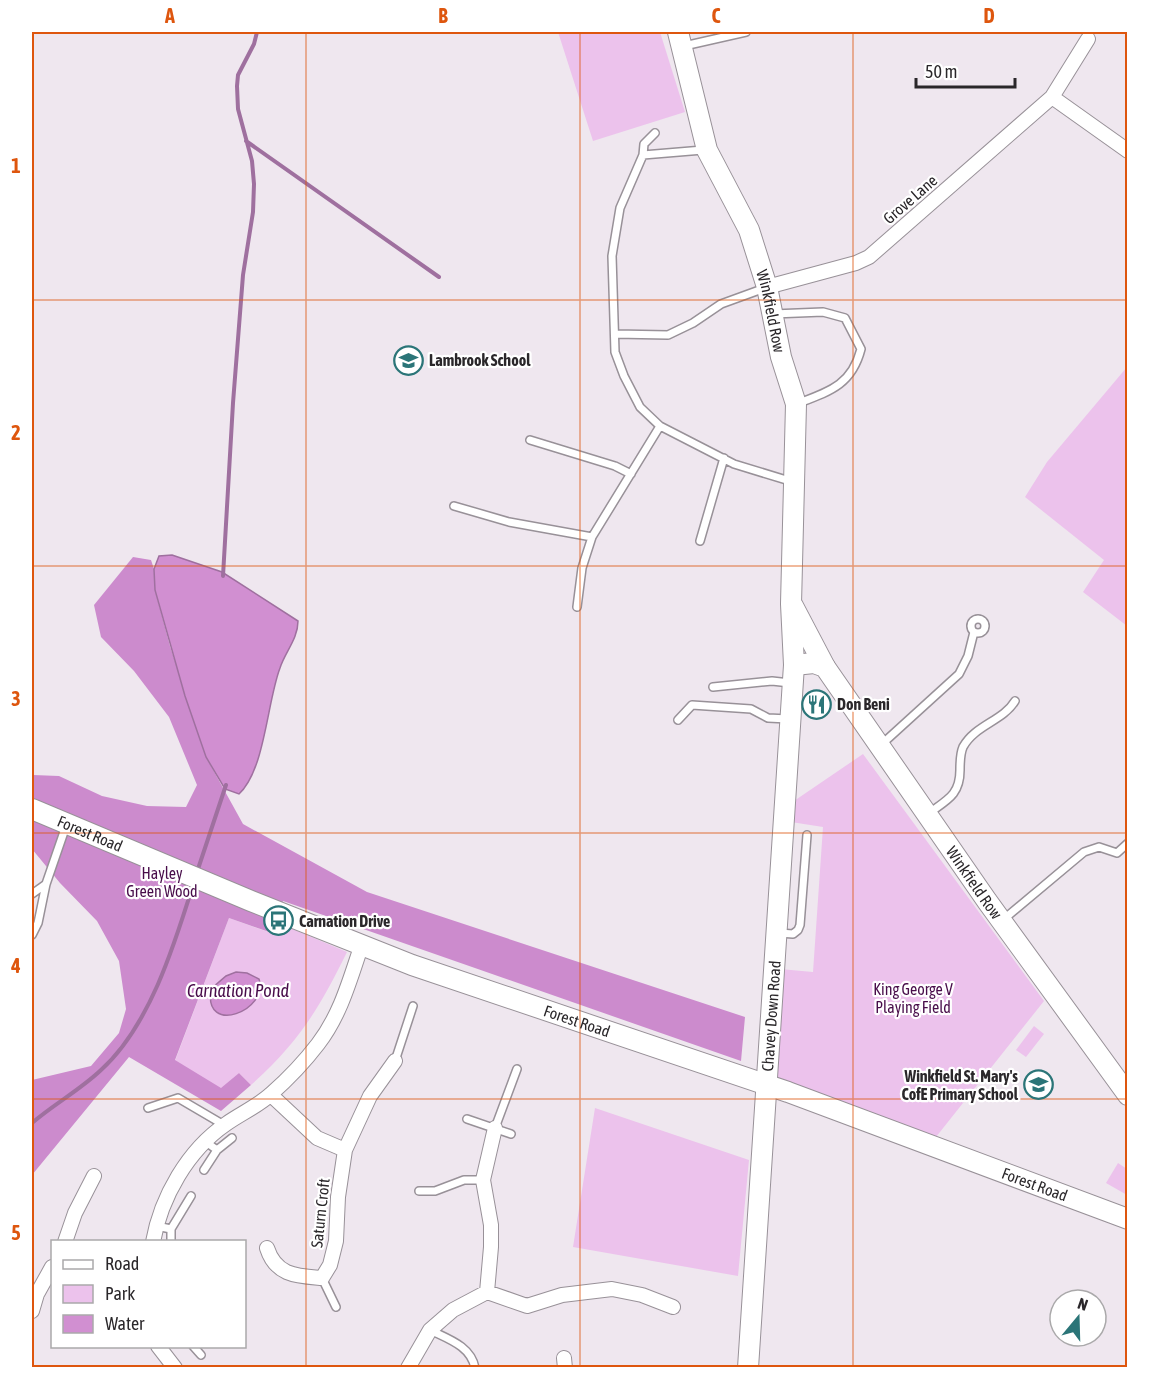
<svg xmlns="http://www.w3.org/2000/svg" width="1159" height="1399" viewBox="0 0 1159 1399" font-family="'Asap Condensed',sans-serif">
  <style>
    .green { fill: #ecc2ec }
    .forest { fill: #cc8bcd }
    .water { fill: #d18fd1; stroke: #9f709f; stroke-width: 1.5 }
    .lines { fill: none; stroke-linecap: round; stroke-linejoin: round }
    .stream { stroke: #9f709f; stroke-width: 4 }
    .lane-casing { stroke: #989198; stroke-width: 10 }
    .street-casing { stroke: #989198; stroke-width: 16 }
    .secondary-casing { stroke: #989198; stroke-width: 22 }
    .lane { stroke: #fff; stroke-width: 7 }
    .street { stroke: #fff; stroke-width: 14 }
    .secondary { stroke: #fff; stroke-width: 20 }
    .grid { fill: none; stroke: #de560e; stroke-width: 1.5; stroke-opacity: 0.55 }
    .labels { text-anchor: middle; stroke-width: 4.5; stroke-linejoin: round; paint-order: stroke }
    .street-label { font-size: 16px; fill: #2a272a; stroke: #fff }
    .poi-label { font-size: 16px; font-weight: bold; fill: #2a272a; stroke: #fff; text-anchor: start }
    .park-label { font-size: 16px; fill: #480d4a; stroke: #fff }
    .water-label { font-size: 18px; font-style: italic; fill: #480c4a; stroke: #fff }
    .neatline { fill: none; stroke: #de560e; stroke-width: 2 }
    .grid-label { font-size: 20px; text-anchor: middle; font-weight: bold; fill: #de560e }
  </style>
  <rect width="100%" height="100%" fill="#efe7ef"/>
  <path class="green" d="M558 32H660L685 112 593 141Z
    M1127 367V626L1083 592 1104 560 1025 497 1047 462Z
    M863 754 1044 1001 936 1137 775 1078 780 969 813 972 823 827 791 822 794 801Z
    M229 918 271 933 276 922 347 952C319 1009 299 1042 251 1085L239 1073 221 1089 175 1061Z
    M1034 1026 1044 1034 1026 1057 1016 1050Z
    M595 1108 749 1160 738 1276 573 1247Z
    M1118 1163 1127 1169V1195L1106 1183Z"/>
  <path class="forest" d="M133 557 151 560 154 569 155 590 170 646 206 757 243 824 367 892 745 1017 741 1061 283 901 272 933 229 918 175 1060 221 1088 239 1073 251 1085 221 1111 129 1057 32 1175V1080L91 1066 119 1033 126 1009 119 961 97 921 60 883 32 849V776L33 775 59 776 102 796 147 806 186 807 197 785 169 717 134 671 101 637 94 605Z"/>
  <path class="water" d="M172 555 222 572 298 621C298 639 285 652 280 668 267 702 265 770 239 794L225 789 206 757 185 696 155 590 154 569 159 556Z
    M236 972 247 973 259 979C270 1010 203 1037 211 989L226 976Z"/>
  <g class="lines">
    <path class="stream" d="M246 141 439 277
      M223 576 233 403 243 275 253 212 254 184 252 161 238 109 237 86 238 75 254 44 257 32
      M197 872 226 785
      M32 1123C54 1104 80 1090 101 1070 150 1026 175 943 194 882"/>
    <defs>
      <path id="lane" d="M684 46 746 32
        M703 150 643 155 620 208 612 256 615 352 624 376 640 407 660 426 734 464 793 482
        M643 155 644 144 655 133
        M773 314 823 312 845 318 861 349C852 384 831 391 799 403
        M615 334 668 335 693 323 721 304 765 288
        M530 440 615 466 631 474
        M454 506 509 522 592 537
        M700 541 724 458
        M577 607 582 568 592 537 660 426
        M971 626a7 7 0 1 1 14 0a7 7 0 1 1-14 0Z
        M713 687 772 681 790 683
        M678 720 692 705 751 709 768 718 788 719
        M882 744 959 674 968 656 974 632
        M929 813C947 800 960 795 960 770 960 763 960 754 963 747 975 725 1003 721 1015 701
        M32 894 46 884
        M1004 919 1084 852 1099 847 1117 853 1128 843
        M779 933 793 934 798 930 800 925 807 835
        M32 935 38 923 46 884 66 826
        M395 1061 413 1006
        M148 1108 178 1098 224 1125
        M467 1119 511 1134
        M495 1128 517 1069
        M206 1142 217 1150 232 1138
        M204 1170 217 1150
        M419 1191H435L464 1180H483
        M156 1226 171 1229V1242
        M171 1229 191 1196
        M322 1278 336 1307
        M430 1330C448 1339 471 1346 475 1368
        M193 1346 201 1355"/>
      <path id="street" d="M1052 97 1128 151
        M767 287 856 263 869 257 1052 97 1088 39
        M271 1095 317 1138 345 1150
        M65 1242 75 1213 94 1176
        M153 1242C161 1197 188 1150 226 1124 240 1114 258 1106 271 1094 288 1079 305 1061 318 1044 341 1014 350 979 362 944
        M267 1248C276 1276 297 1276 322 1278L330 1265 336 1241 338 1197 345 1150 370 1096 395 1061
        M487 1292 491 1247V1225L483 1180 495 1128
        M32 1311 37 1294 52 1267
        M158 1346 175 1368
        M564 1358 565 1368
        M408 1368 430 1330 453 1310 487 1292 527 1306 562 1295 612 1289 642 1295 673 1307"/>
      <g id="secondary">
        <path id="s1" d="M678 32 707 150 749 230 767 287 781 357 796 404 791 604 794 665 748 1368"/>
        <path d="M793 606 825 667"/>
        <path id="s2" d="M794 665 814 663 825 667 987 901 1128 1095"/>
        <path id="s3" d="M32 809 251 901 412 965 788 1092 1128 1219"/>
      </g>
    </defs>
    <use href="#lane" class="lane-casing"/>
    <use href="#street" class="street-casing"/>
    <use href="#secondary" class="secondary-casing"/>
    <use href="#lane" class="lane"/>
    <use href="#street" class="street"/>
    <use href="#secondary" class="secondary"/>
  </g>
  <path class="grid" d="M306 32V1368M580 32V1368M853 32V1368M32 300H1128M32 566H1128M32 833H1128M32 1099H1128"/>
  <defs>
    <symbol id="school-ring" viewBox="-11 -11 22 22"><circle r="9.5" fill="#fff" stroke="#2b7578" stroke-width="1.5"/><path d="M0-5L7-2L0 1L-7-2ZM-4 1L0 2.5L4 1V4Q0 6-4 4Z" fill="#2b7578"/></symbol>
    <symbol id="restaurant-ring" viewBox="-11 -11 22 22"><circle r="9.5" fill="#fff" stroke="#2b7578" stroke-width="1.5"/><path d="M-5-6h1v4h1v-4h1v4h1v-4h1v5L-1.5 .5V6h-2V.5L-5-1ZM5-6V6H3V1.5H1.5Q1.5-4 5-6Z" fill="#2b7578"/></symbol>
    <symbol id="bus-ring" viewBox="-11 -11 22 22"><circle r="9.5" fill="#fff" stroke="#2b7578" stroke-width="1.5"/><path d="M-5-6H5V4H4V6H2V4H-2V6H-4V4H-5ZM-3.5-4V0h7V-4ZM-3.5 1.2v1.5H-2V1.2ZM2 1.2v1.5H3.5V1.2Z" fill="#2b7578"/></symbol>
  </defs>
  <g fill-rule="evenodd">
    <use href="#school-ring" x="392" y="344" width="33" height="33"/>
    <use href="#restaurant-ring" x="800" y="688" width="33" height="33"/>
    <use href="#bus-ring" x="262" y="904" width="33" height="33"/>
    <use href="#school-ring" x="1022" y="1068" width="33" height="33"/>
  </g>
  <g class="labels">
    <g class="street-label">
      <text transform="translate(910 199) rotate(-41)" y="6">Grove Lane</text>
      <text dy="6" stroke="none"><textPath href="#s1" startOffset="296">Winkfield Row</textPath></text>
      <text dy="6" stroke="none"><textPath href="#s3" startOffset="63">Forest Road</textPath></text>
      <text dy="6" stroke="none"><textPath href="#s2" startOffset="294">Winkfield Row</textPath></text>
      <text transform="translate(771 1016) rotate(-86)" y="6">Chavey Down Road</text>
      <text dy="6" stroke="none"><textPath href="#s3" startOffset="585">Forest Road</textPath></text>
      <text dy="6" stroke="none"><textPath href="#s3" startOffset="1071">Forest Road</textPath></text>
      <text transform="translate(320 1213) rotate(-84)" y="6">Saturn Croft</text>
    </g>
    <g class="poi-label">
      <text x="429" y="366">Lambrook School</text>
      <text x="837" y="710">Don Beni</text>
      <text x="299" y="927">Carnation Drive</text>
      <text x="1018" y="1082" text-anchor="end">Winkfield St. Mary's<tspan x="1018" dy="18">CofE Primary School</tspan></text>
    </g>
    <g class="park-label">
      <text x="162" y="879">Hayley<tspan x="162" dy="18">Green Wood</tspan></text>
      <text x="913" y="995">King George V<tspan x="913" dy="18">Playing Field</tspan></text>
    </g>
    <g class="water-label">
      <text x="238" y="997">Carnation Pond</text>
    </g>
  </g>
  <rect width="1159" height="1399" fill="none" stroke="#ffffff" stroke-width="66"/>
  <rect x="51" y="1240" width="195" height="108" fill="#ffffff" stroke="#aaa9aa" stroke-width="1.5"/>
  <rect x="63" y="1260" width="30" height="9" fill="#ffffff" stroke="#aaa9aa" stroke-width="1.5"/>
  <text x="105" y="1270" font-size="18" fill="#2a272a">Road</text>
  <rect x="63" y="1285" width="30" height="18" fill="#ecc2ec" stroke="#aaa9aa" stroke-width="1.5"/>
  <text x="105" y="1300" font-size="18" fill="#2a272a">Park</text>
  <rect x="63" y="1315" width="30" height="18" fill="#d18fd1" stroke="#aaa9aa" stroke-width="1.5"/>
  <text x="105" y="1330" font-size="18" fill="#2a272a">Water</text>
  <g transform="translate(1078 1318) rotate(19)"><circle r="28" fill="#ffffff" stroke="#aaa9aa" stroke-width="1.5"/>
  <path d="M0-4.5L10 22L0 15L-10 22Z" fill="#2b7578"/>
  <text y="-9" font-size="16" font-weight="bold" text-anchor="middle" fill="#2a272a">N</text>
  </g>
  <path d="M916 78v9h99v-9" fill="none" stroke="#2a272a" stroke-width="3"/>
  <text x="925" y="78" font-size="18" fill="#2a272a" stroke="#ffffff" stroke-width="4.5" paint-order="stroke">50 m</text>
  <rect x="33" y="33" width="1093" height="1333" class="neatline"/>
  <g class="grid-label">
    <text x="170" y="23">A</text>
    <text x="443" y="23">B</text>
    <text x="716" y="23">C</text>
    <text x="989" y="23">D</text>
    <text x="16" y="173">1</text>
    <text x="16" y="440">2</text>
    <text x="16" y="706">3</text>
    <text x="16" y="973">4</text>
    <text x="16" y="1240">5</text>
  </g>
</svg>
